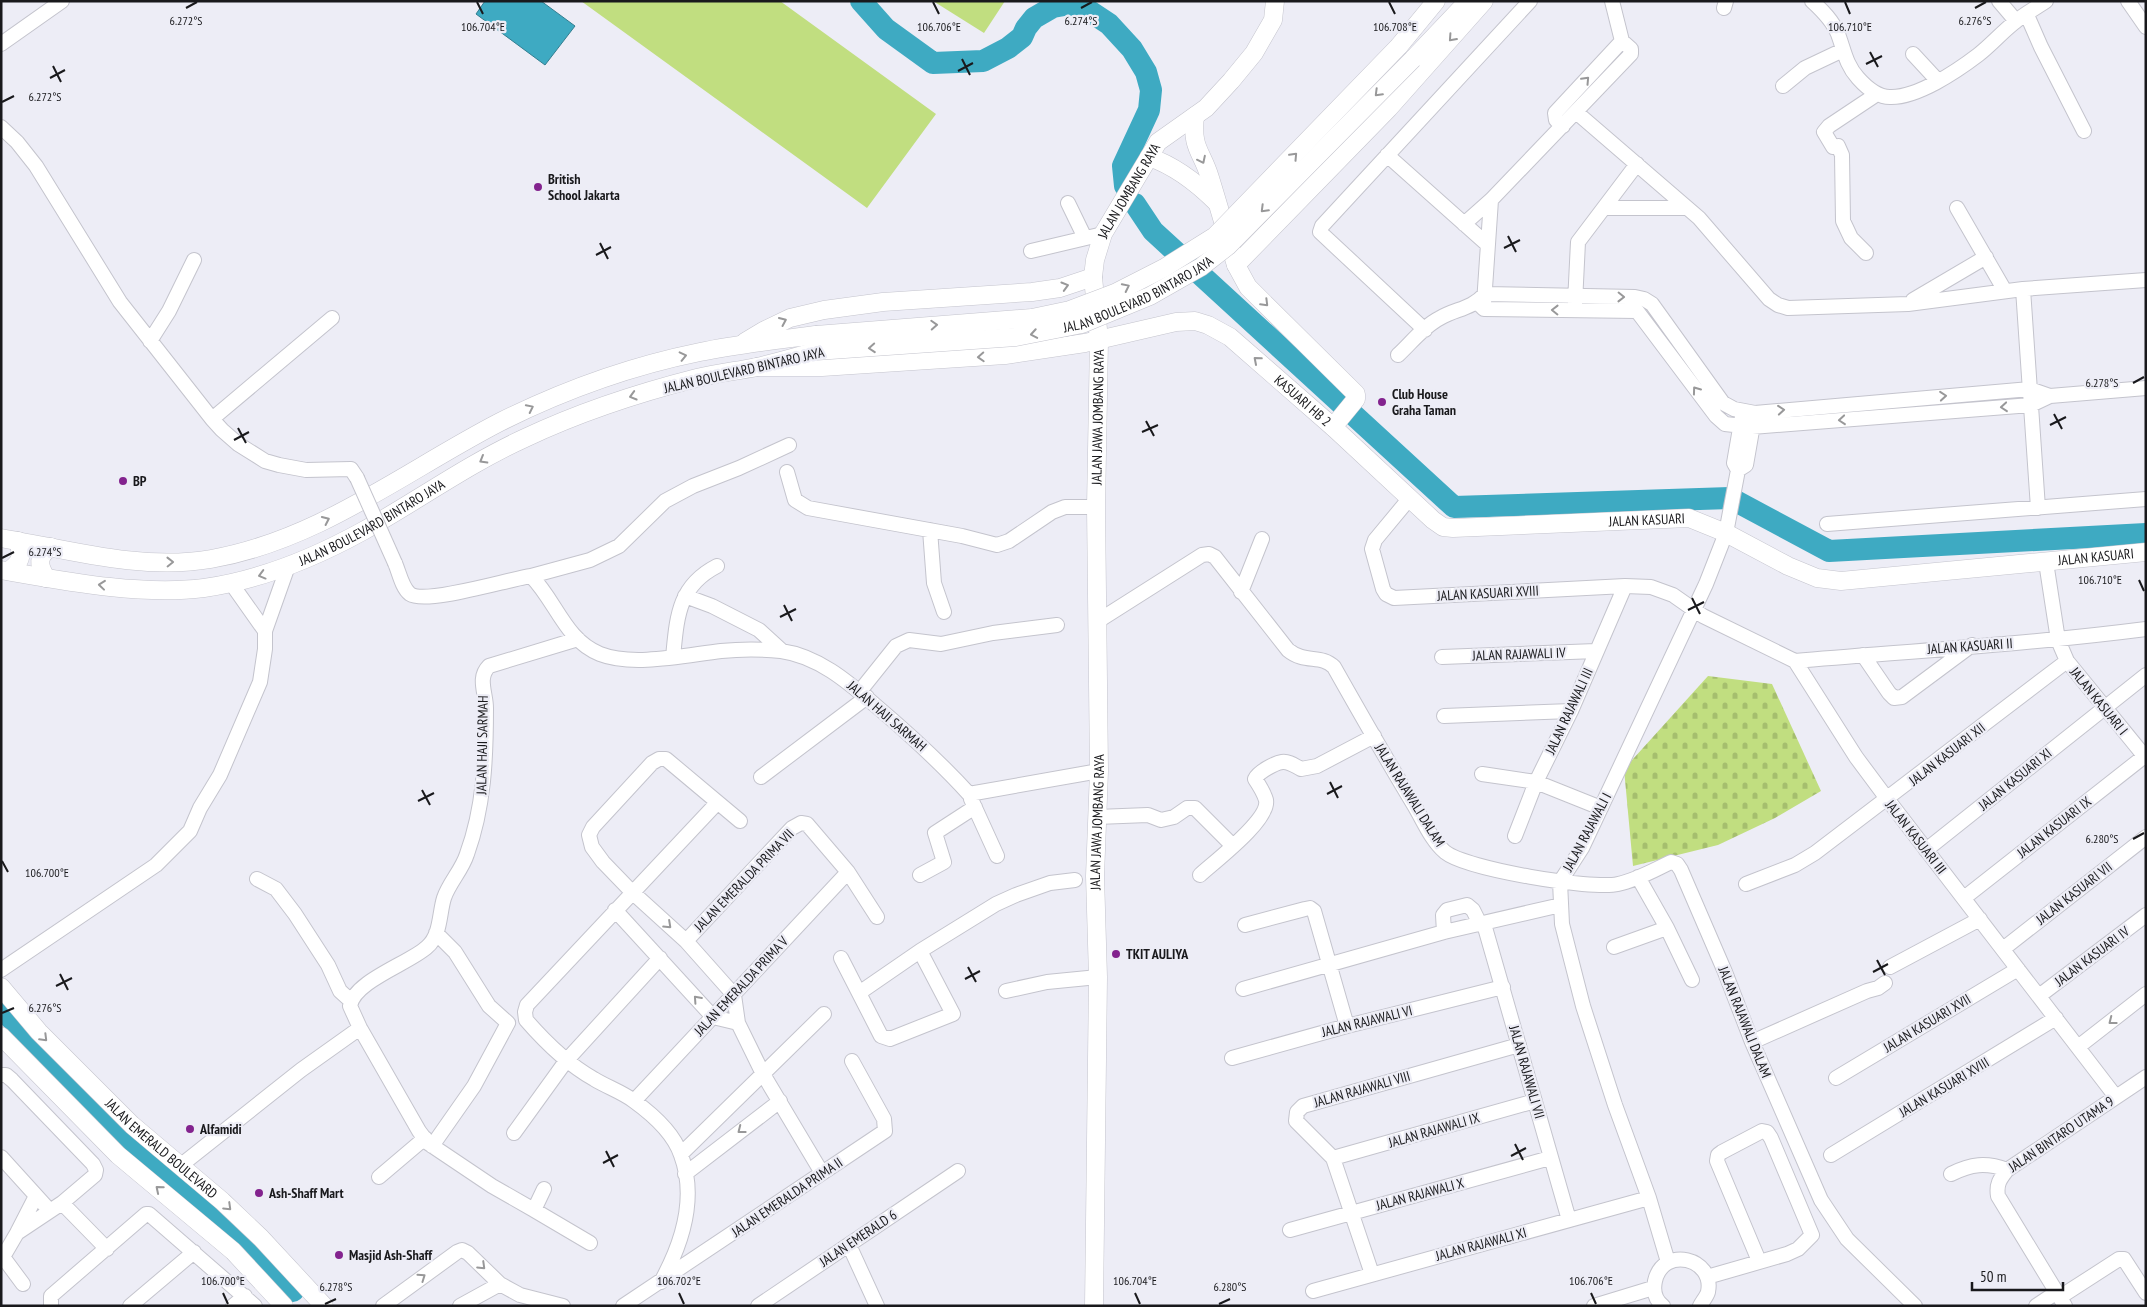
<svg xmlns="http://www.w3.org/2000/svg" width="2147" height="1307" viewBox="0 0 2147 1307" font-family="'PT Sans Narrow',sans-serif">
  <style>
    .grass { fill: #c1de80 }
    .cemetery { fill: url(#cemetery-stones) }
    .water { fill: #3eaac2; stroke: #337e90 }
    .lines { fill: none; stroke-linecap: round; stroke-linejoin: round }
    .river { stroke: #3eaac2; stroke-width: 22 }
    .minor-casing { stroke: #c4c4cd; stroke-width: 16 }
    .major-casing { stroke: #c4c4cd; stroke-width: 19 }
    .minor { stroke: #fff; stroke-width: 14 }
    .major { stroke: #fff; stroke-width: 18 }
    .minor-bridge-casing { stroke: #c4c4cd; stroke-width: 16; stroke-linecap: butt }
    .major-bridge-casing { stroke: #c4c4cd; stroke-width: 19; stroke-linecap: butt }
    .minor-bridge { stroke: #fff; stroke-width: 14 }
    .major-bridge { stroke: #fff; stroke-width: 18 }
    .oneway { stroke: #989899 }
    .ticks { fill: none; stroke: #19191c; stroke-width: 2 }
    .poi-dot { fill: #83238e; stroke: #ededf6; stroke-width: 2 }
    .labels { text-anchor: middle; stroke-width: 4.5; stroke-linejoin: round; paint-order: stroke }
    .poi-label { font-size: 14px; font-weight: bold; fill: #19191c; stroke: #ededf6; text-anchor: start }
    .street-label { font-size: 14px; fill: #19191c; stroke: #ededf6 }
    .ticks-label { font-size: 12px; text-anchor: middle; fill: #19191c; stroke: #ededf6; stroke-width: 4.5; stroke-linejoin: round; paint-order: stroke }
  </style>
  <defs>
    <pattern id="cemetery-stones" width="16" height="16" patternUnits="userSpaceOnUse" patternTransform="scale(1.25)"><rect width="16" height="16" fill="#c1de80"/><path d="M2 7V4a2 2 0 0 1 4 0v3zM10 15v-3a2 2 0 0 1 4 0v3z" fill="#a5be6e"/></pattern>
  </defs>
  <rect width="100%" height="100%" fill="#ededf6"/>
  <path class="grass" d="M581 1H780L936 114 867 208Z
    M933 1H1005L984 33Z"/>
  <path class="cemetery" d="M1708 676 1772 684 1821 791 1775 818 1718 845 1633 866 1624 769Z"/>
  <path class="water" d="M485 1H541L575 26 545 65 476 14Z"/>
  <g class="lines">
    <path class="river" d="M861 1 886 29 933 63 983 61 1008 48 1022 37 1026 28 1034 18 1053 7 1070 4 1085 8 1109 24 1132 49 1146 72 1151 90 1149 110 1123 166 1125 186
      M1135 204 1153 231 1454 507 1730 498 1829 551 2146 534
      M1 1008 174 1187 258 1253 293 1291"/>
    <defs>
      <path id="minor" d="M1812 1C1823 11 1833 21 1838 34 1844 50 1846 65 1858 78 1866 87 1878 97 1890 97 1917 98 1957 71 1978 55 1991 45 2002 32 2015 22 2024 14 2036 8 2046 1
        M1999 1 2016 21
        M2128 1 2146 27
        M1724 8 1726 1
        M2027 15 2041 47 2084 131
        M1 44 62 1
        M1913 54 1938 81
        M1783 86 1805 68 1843 50
        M1576 112 1699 218 1769 299 1778 305 1788 308 1908 304 2023 289 2146 280
        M1563 126 1556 120 1555 113 1622 41
        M1 127 17 142 36 166 120 302 212 419 222 430 238 444 265 461 279 465 306 470 351 469 357 478
        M1387 155 1488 245
        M1068 203 1085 238
        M1605 208H1687
        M1957 208 2005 291
        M1464 224 1491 200 1631 54V49L1622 41 1612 1
        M1031 251 1103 234
        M1866 253 1851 238 1843 221 1842 155 1838 146 1833 147 1824 132 1829 126 1877 94
        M2023 289 2038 508
        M1913 300 1986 257
        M1477 302 1484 309 1637 311 1716 416 1725 424 1752 427 2031 405 2050 396 2146 388
        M1484 303 1491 200
        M1575 303 1578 242 1637 164
        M1425 330 1320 232 1322 226 1530 1
        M150 341 169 311 194 260
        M1398 355C1411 343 1424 326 1440 318 1457 308 1470 310 1485 294L1635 297 1644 299 1652 304 1723 403 1734 409 1755 413 2030 389 2050 396
        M212 419 332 318
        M1738 470 1746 465 1754 419
        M787 472 795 500 808 508 962 536 997 545 1009 541 1052 512 1065 507H1096
        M1409 499 1375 540 1372 549 1383 589 1386 594 1394 598 1625 586 1651 587 1673 595 1703 616 1795 661 1856 757 1888 800 2116 1097
        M1827 524 2146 499
        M930 530 934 583 944 612
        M2046 562 2058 640 2067 661 2146 758
        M395 563C399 572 402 588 410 594 426 605 509 579 531 576 556 601 565 640 600 654 633 667 686 655 721 651 740 649 762 649 781 651 818 656 848 682 875 705 908 733 939 761 969 794L1099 771
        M531 576 590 560 619 546 665 501 693 486 739 468 789 445
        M231 583 265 631
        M1241 592 1262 539
        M685 596 712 606 759 630 782 651
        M1098 621 1202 555 1209 554 1215 557 1288 650C1305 664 1321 654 1334 667 1360 713 1386 759 1414 805 1423 820 1431 840 1445 852 1466 869 1591 890 1618 884 1637 880 1654 870 1671 862L1677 864 1681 870 1725 972 1752 1042 1821 1200 1847 1239 1915 1306
        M1863 655 1889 693 1894 698 1902 697 1972 645
        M673 657C677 617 678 586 717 566
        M1442 657 1596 651
        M1795 661C1912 651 2029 644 2146 629
        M860 691 896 646 909 640 941 644 993 633 1057 625
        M1444 716 1571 711
        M1482 774 1536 782 1601 808
        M761 777 867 697
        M971 799 997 856
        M1097 817 1148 815 1161 820 1174 817 1187 808H1195L1232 845
        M740 821 666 759H659L652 763 593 827 589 835 592 847 603 862 632 892 686 941 734 995 738 1023 763 1074 822 1173
        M1515 836 1536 782 1571 711 1625 586
        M1926 850 2146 675
        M920 875 944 862 935 833 975 807
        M1200 875C1214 862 1270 820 1266 800 1264 793 1259 785 1255 779 1258 772 1275 763 1282 762 1289 761 1295 766 1301 769L1317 766 1374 736
        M1638 877 1667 928 1692 980
        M257 879 276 889 295 914 328 965 340 991 351 1001
        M1746 884 1795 865 1815 853 2067 661
        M1964 898 2146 755
        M615 910 713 1017 738 1023
        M1484 924 1569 1220
        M1245 925 1305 909 1310 908 1314 911 1347 1026
        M1444 932 1443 915 1447 910 1467 905 1473 910 1480 924
        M686 941 792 828 801 823 807 824 848 872 877 917
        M1614 947 1667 928
        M2003 949 2146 837
        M841 958 881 1036 890 1039 953 1014 920 951
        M1890 967 1980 919
        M1 970 156 865 190 831 200 808 220 775 260 682 265 649V631L288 566
        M1243 989 1444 932 1561 905
        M1006 991 1047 982 1098 977
        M859 993 920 951 996 904 1016 895 1050 883 1075 880
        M2039 996 2146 915
        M1752 1042 1867 991 1878 988 1885 983
        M2078 1047 2146 994
        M1232 1058 1347 1026 1503 987
        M1 1075H6L12 1080 93 1164 96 1170 95 1175 62 1203 17 1233
        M1836 1078 2018 969
        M634 1101 848 872
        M514 1133 566 1061 660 958
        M432 1146 474 1086 508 1023 489 1006 455 952 436 933
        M681 1154 824 1014
        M1831 1155 2056 1018
        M1 1157 50 1211
        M1333 1158 1535 1101
        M180 1166 301 1070 360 1028
        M685 1174 780 1101
        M1951 1174C1971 1164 1986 1162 2007 1170
        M379 1177 425 1138
        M544 1189 534 1210 590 1243
        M62 1203 107 1249
        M534 1210 492 1186 428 1143 419 1131 360 1028 350 1006C354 981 410 963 427 947 441 935 439 914 444 898 449 883 462 870 467 854 484 807 486 759 486 708 486 693 477 678 489 666L578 639
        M1290 1230 1550 1158
        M849 1245 877 1306
        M1668 1262 1649 1198 1615 1105 1583 1006 1562 924 1560 882 1582 848 1706 584 1726 533 1738 470 1734 463 1743 411
        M1372 1274 1333 1158 1296 1121 1297 1112 1303 1106 1519 1045
        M1707 1277 1787 1254 1798 1249 1812 1235 1771 1138 1767 1132 1762 1131 1722 1152 1718 1155 1717 1161 1759 1261
        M661 1282C682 1244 697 1198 681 1155 674 1134 652 1114 634 1101 622 1092 607 1087 594 1079 567 1064 546 1043 526 1020L525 1012 527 1005 717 803
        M23 1284 3 1257 17 1233 36 1196
        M1313 1291 1649 1198
        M2060 1297 2119 1259H2124L2146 1293
        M51 1306V1296L146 1214H149L255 1306
        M130 1306 194 1252
        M233 1306 245 1296
        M383 1306 457 1252 462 1250 468 1253 500 1284 520 1295 563 1306
        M460 1306 500 1284
        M623 1306 885 1131 884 1119 852 1061
        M758 1306 958 1171
        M1594 1306 1653 1288
        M1663 1306C1655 1300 1653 1290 1655 1281 1663 1245 1715 1258 1708 1292 1707 1296 1702 1302 1700 1306
        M2036 1306 2057 1292
        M2065 1306 1998 1196C1996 1184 2000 1179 2007 1170L2146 1077"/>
      <g id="major">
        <path d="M1399 46 1436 1"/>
        <path d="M1413 59 1468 1"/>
        <path d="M1195 116C1191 149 1202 151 1210 178 1219 207 1227 236 1236 265L1248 287 1356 394V399L1333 427"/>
        <path d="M1149 157C1175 166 1196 182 1216 202"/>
        <path d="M1236 265 1389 108 1484 1"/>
        <path d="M745 342 765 330 790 318 824 310 883 302 1032 292 1060 288 1093 277"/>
        <path id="s1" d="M756 367H822L1005 355 1085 343 1176 322 1195 321 1208 325 1230 337 1333 427 1433 520 1443 527 1453 528 1689 518 1726 533 1788 566 1817 578 1841 581 2146 552"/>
        <path d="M1 538C70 550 142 571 211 559 319 540 405 471 500 422 562 391 631 366 700 352 738 344 777 340 816 335"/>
        <path id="s2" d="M1 570C64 581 140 596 204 588 260 580 314 558 363 531 417 501 468 464 525 438 580 412 638 393 697 378 717 373 737 371 757 367 777 362 796 357 816 351"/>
        <path d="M8 571C21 563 23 556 18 541"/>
        <path d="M46 578C38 564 37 557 51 547"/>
        <path id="s3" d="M1 987 39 1032 132 1125 222 1201 261 1238 324 1306"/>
        <path d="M1 1036 118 1155 233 1251 284 1306"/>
        <path id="s4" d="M1094 1306 1098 977 1095 876 1099 771 1096 507 1099 340 1093 277 1095 260 1103 234 1158 142 1206 108 1231 81 1254 53 1273 20 1275 1"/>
      </g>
    </defs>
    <use href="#minor" class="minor-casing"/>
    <use href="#major" class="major-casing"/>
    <use href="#minor" class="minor"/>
    <use href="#major" class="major"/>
    <defs>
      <path id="minor-bridge" d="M357 478 395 563"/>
      <g id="major-bridge">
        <path d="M816 335 1032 318 1070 310 1115 293 1164 268 1215 236 1399 46"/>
        <path id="s5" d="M816 351 1016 337 1082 324 1150 296 1201 267 1228 246 1413 59"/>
      </g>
    </defs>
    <use href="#minor-bridge" class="minor-bridge-casing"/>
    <use href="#major-bridge" class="major-bridge-casing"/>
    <use href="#minor-bridge" class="minor-bridge"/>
    <use href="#major-bridge" class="major-bridge"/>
  </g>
  <defs><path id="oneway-chevron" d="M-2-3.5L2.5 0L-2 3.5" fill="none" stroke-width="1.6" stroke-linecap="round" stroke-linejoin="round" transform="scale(1.25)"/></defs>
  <g class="oneway">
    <use href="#oneway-chevron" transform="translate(1452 38) rotate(132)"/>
    <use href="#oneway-chevron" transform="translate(1586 80) rotate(-47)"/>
    <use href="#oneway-chevron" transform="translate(1378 93) rotate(135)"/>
    <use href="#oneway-chevron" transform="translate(1294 156) rotate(-47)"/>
    <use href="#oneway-chevron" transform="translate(1202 160) rotate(64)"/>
    <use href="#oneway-chevron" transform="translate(1264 209) rotate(135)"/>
    <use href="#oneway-chevron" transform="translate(1065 286) rotate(-16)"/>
    <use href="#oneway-chevron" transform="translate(1126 287) rotate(-26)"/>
    <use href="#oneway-chevron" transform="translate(1621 297) rotate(1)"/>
    <use href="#oneway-chevron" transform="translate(1265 303) rotate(45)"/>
    <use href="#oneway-chevron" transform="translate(1555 310) rotate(-179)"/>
    <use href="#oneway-chevron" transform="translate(783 321) rotate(-24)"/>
    <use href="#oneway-chevron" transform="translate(934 325) rotate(-3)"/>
    <use href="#oneway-chevron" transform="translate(1034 334) rotate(170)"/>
    <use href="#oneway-chevron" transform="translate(872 348) rotate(176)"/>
    <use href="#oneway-chevron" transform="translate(683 356) rotate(-13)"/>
    <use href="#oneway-chevron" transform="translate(981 357) rotate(177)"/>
    <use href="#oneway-chevron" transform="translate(1257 360) rotate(-139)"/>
    <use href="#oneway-chevron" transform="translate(1696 390) rotate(-126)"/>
    <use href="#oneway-chevron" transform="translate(633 396) rotate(164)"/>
    <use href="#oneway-chevron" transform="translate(1943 396) rotate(-5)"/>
    <use href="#oneway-chevron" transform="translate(2004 407) rotate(175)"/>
    <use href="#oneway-chevron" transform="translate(530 408) rotate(-26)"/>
    <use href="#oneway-chevron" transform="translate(1781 410) rotate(-5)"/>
    <use href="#oneway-chevron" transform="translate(1842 420) rotate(175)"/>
    <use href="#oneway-chevron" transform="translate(483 460) rotate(150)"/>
    <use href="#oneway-chevron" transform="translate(326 520) rotate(-25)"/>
    <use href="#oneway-chevron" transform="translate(170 562) rotate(-1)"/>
    <use href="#oneway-chevron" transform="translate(262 575) rotate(165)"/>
    <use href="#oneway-chevron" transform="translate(102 585) rotate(-174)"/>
    <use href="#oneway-chevron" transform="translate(668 925) rotate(43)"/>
    <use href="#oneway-chevron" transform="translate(697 999) rotate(-132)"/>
    <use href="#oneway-chevron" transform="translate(2112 1021) rotate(142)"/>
    <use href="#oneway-chevron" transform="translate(44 1038) rotate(45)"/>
    <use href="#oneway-chevron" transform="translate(741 1130) rotate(142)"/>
    <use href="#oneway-chevron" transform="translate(159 1189) rotate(-140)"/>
    <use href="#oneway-chevron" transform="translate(228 1207) rotate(44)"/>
    <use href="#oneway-chevron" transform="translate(482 1266) rotate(44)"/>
    <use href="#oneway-chevron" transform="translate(422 1277) rotate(-35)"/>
  </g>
  <path class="ticks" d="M477 2 483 14M933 2 939 14M1389 2 1395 14M1845 2 1850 14M186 8 197 2M1081 8 1092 2M1975 8 1986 2M1870 52 1878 67M962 59 970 75M1866 64 1882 56M53 66 61 82M958 71 973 63M50 78 65 70M2 102 14 96M1508 236 1516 252M600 243 608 259M1504 248 1520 240M596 255 611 247M2133 383 2144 377M2054 414 2062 429M1146 421 1154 436M2050 425 2066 417M238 428 246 443M1142 432 1158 425M234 440 249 432M2 558 14 552M2139 580 2144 591M1692 598 1700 614M784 605 792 621M1688 610 1704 602M780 617 796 609M1330 782 1338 798M422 790 430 805M1327 794 1342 786M418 801 434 793M2133 839 2144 833M2 861 8 872M1877 960 1885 975M968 967 976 982M1873 972 1888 964M60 974 68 990M965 979 980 971M56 986 72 978M2 1013 14 1008M1515 1144 1523 1160M606 1151 614 1167M1511 1156 1526 1148M603 1163 618 1155M223 1293 228 1304M679 1293 684 1304M1135 1293 1140 1304M1591 1293 1596 1304M325 1304 336 1299M1219 1304 1230 1299"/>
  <g class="poi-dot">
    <circle cx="538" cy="187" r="5"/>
    <circle cx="1382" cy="402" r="5"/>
    <circle cx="123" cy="481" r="5"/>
    <circle cx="1116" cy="954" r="5"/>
    <circle cx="190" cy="1129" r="5"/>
    <circle cx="259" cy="1193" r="5"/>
    <circle cx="339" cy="1255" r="5"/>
  </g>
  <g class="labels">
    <g class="poi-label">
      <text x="548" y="184">British<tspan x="548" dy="16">School Jakarta</tspan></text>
      <text x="1392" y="399">Club House<tspan x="1392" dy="16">Graha Taman</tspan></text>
      <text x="133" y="486">BP</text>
      <text x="1126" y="959">TKIT AULIYA</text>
      <text x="200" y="1134">Alfamidi</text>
      <text x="269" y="1198">Ash-Shaff Mart</text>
      <text x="349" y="1260">Masjid Ash-Shaff</text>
    </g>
    <g class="street-label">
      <text dy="5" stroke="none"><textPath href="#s4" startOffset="1124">JALAN JOMBANG RAYA</textPath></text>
      <text dy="5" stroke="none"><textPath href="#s5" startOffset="331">JALAN BOULEVARD BINTARO JAYA</textPath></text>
      <text transform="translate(744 370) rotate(-13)" y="5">JALAN BOULEVARD BINTARO JAYA</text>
      <text dy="5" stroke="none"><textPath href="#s1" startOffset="578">KASUARI HB 2</textPath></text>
      <text dy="5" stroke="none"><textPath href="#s4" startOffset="889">JALAN JAWA JOMBANG RAYA</textPath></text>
      <text dy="5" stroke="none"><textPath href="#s1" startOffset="971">JALAN KASUARI</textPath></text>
      <text dy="5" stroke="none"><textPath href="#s2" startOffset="386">JALAN BOULEVARD BINTARO JAYA</textPath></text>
      <text dy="5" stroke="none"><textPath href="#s1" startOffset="1435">JALAN KASUARI</textPath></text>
      <text transform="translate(1488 593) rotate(-3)" y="5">JALAN KASUARI XVIII</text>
      <text transform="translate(1970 646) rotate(-4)" y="5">JALAN KASUARI II</text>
      <text transform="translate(1519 654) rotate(-2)" y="5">JALAN RAJAWALI IV</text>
      <text transform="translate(2099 701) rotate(51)" y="5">JALAN KASUARI I</text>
      <text transform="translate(1569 711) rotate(-65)" y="5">JALAN RAJAWALI III</text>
      <text transform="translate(887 716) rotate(41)" y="5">JALAN HAJI SARMAH</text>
      <text transform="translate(482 745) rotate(-89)" y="5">JALAN HAJI SARMAH</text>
      <text transform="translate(1947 754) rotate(-38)" y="5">JALAN KASUARI XII</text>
      <text transform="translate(2015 779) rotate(-39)" y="5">JALAN KASUARI XI</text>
      <text transform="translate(1410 795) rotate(58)" y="5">JALAN RAJAWALI DALAM</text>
      <text dy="5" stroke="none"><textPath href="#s4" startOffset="484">JALAN JAWA JOMBANG RAYA</textPath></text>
      <text transform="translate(2054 827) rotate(-38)" y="5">JALAN KASUARI IX</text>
      <text transform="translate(1587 832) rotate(-62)" y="5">JALAN RAJAWALI I</text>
      <text transform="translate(1916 837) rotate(52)" y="5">JALAN KASUARI III</text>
      <text transform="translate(744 880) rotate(-46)" y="5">JALAN EMERALDA PRIMA VII</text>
      <text transform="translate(2074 893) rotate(-38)" y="5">JALAN KASUARI VII</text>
      <text transform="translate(2092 956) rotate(-37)" y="5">JALAN KASUARI IV</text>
      <text transform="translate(741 986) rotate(-47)" y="5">JALAN EMERALDA PRIMA V</text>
      <text transform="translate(1367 1021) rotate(-14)" y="5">JALAN RAJAWALI VI</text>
      <text transform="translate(1745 1022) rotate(68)" y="5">JALAN RAJAWALI DALAM</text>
      <text transform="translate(1927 1023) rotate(-31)" y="5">JALAN KASUARI XVII</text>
      <text transform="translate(1527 1072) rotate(74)" y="5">JALAN RAJAWALI VII</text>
      <text transform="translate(1944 1087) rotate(-31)" y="5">JALAN KASUARI XVIII</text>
      <text transform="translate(1362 1089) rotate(-16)" y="5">JALAN RAJAWALI VIII</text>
      <text transform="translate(1434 1130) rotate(-16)" y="5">JALAN RAJAWALI IX</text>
      <text transform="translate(2061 1134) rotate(-34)" y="5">JALAN BINTARO UTAMA 9</text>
      <text dy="5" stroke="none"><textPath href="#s3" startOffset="228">JALAN EMERALD BOULEVARD</textPath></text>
      <text transform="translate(1420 1194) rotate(-15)" y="5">JALAN RAJAWALI X</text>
      <text transform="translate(787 1197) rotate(-34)" y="5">JALAN EMERALDA PRIMA II</text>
      <text transform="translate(858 1238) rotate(-34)" y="5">JALAN EMERALD 6</text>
      <text transform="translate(1481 1244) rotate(-15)" y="5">JALAN RAJAWALI XI</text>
    </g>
  </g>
  <g class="ticks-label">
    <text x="186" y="25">6.272°S</text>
    <text x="1081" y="25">6.274°S</text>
    <text x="1975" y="25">6.276°S</text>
    <text x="483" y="31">106.704°E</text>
    <text x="939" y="31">106.706°E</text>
    <text x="1395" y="31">106.708°E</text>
    <text x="1850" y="31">106.710°E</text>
    <text x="45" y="101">6.272°S</text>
    <text x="2102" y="387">6.278°S</text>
    <text x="45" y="556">6.274°S</text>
    <text x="2100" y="584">106.710°E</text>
    <text x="2102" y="843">6.280°S</text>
    <text x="47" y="877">106.700°E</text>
    <text x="45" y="1012">6.276°S</text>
    <text x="223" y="1285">106.700°E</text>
    <text x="679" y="1285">106.702°E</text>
    <text x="1135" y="1285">106.704°E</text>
    <text x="1591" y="1285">106.706°E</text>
    <text x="336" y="1291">6.278°S</text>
    <text x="1230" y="1291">6.280°S</text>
  </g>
  <rect width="2147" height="1307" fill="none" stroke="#19191c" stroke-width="5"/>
  <path d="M1972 1282v8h91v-8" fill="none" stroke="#19191c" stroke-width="2.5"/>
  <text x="1980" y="1282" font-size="15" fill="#19191c" stroke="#ededf6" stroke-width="4" paint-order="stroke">50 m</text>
</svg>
